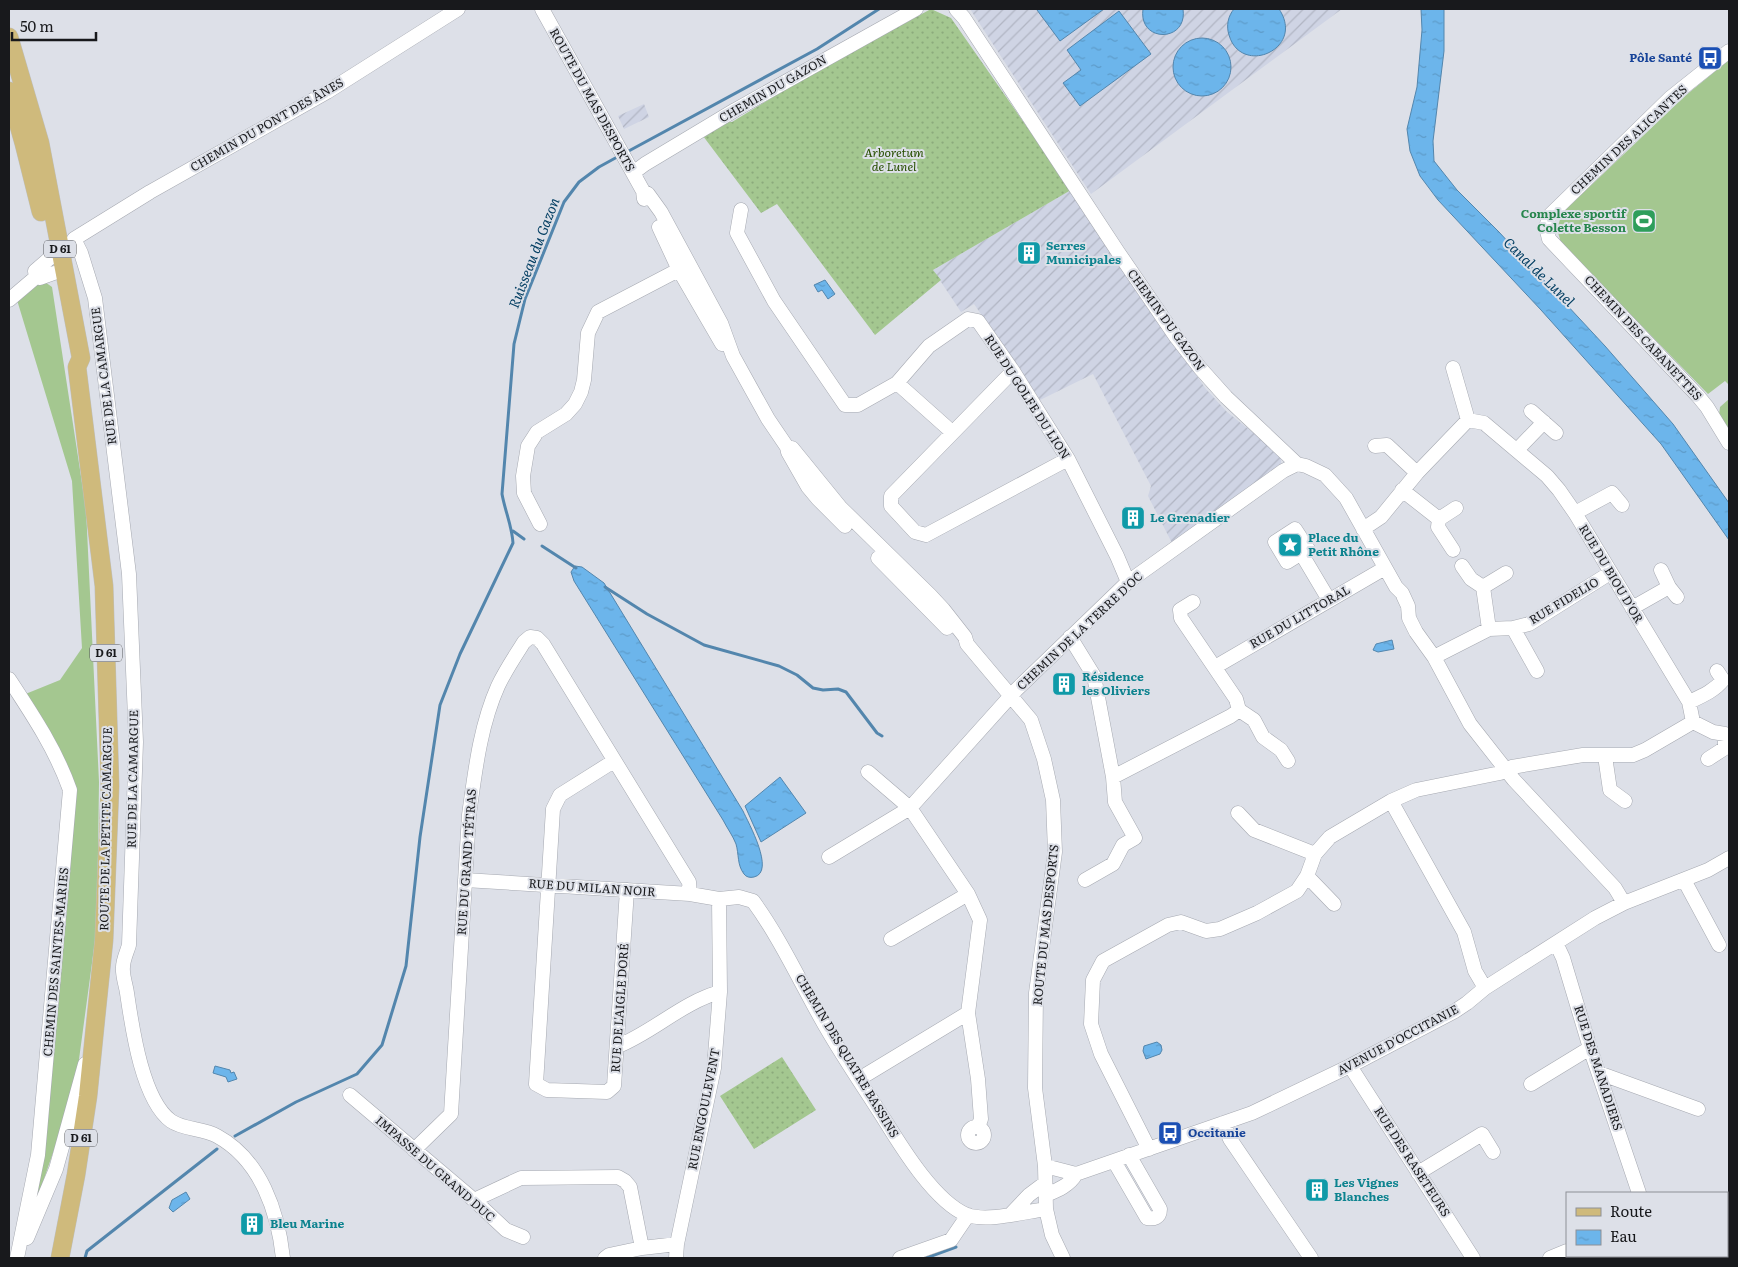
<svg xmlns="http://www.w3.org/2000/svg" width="1738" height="1267" viewBox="0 0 1738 1267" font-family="Literata,serif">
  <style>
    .industrial { fill: url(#industrial-furrows) }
    .grass { fill: #a4c790 }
    .garden { fill: url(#garden-dots) }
    .water { fill: url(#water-ripples); stroke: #5386ad }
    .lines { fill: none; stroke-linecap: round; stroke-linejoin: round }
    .stream { stroke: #5386ad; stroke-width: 3 }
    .minor-casing { stroke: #a6a9b1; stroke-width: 15 }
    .major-casing { stroke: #bebfbf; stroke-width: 19 }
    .minor { stroke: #fff; stroke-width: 14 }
    .major { stroke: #cfba7c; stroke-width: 18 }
    .labels { text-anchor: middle; stroke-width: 4; stroke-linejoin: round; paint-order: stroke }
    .shield { fill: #dde0e8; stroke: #535559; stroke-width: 1 }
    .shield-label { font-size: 11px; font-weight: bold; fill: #18191c }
    .transit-label { font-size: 12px; font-weight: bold; fill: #164399; stroke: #dde0e8; text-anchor: end }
    .street-label { font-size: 12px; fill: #18191c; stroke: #dde0e8 }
    .park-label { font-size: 12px; font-style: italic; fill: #274e00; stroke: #dde0e8 }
    .leisure-label { font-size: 12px; font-weight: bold; fill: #27864d; stroke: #dde0e8; text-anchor: end }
    .culture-label { font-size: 12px; font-weight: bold; fill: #0d838f; stroke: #dde0e8; text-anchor: start }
    .water-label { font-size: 14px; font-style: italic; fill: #043f63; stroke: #dde0e8 }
  </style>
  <defs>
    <pattern id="industrial-furrows" width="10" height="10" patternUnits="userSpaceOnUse" patternTransform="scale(1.25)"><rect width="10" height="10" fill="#cfd4e4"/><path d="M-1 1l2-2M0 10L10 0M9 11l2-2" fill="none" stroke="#b1b5c3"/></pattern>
    <pattern id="garden-dots" width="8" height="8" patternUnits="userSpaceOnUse" patternTransform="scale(1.25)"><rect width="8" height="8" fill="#a4c790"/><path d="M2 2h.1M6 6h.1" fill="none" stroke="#8caa7c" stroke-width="1.8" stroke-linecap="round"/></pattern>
    <pattern id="water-ripples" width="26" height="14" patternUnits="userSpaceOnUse" patternTransform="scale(1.25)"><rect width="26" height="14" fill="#6cb5eb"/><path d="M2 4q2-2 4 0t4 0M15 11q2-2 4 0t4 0" fill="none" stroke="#5d9bc9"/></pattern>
  </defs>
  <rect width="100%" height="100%" fill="#dde0e8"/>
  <path class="industrial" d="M970 9H1342L1091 194Z
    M644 104 649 117 624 129 618 116Z
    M1071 190 1205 388 1227 412 1281 455V464L1172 543 1148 496 1151 486 1093 374 1040 400 974 304 961 312 933 270Z"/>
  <path class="grass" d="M1729 60V385L1725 381 1708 394 1561 243 1557 229 1562 213 1685 96Z
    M45 282 52 287 86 509 99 782 97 926 75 1089 26 1231 69 834 76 803 74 789 23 695 60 680 82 648 72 481 17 300 37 284Z
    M1729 399V431L1719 416 1720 407Z"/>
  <path class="garden" d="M931 9 951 18 1071 190 933 270 941 280 875 335 777 204 761 213 703 136 726 122H732L804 78Z
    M782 1057 816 1110 754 1149 720 1096Z"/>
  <path class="water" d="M1038 9H1104L1060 41 1037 10Z
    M1143 9H1183C1188 43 1138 43 1143 9Z
    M1234 9H1279C1306 49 1241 77 1229 35 1226 26 1228 16 1234 9Z
    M1421 9H1444V51L1433 141 1434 161 1457 190 1499 232 1605 346 1673 424 1729 503V540L1661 444 1541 310 1438 200 1420 176 1410 151 1407 129 1417 87 1422 30Z
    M1119 11 1151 54 1080 106 1063 83 1081 70 1067 50Z
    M1173 67a29 29 0 1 1 58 0a29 29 0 1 1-58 0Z
    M825 280 835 294 828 299 822 290 818 292 814 285Z
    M575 566 582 567 604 583 743 811C748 822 776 872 754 877 750 878 746 877 744 874 737 865 739 854 736 844 733 836 727 828 723 820L574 581 571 572Z
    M1392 640 1394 649 1378 652 1373 650 1376 644Z
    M780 777 806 813 761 842 745 806Z
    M1157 1042 1161 1045 1162 1050 1160 1054 1146 1059 1143 1051 1144 1046Z
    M215 1066 230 1070 231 1073 234 1072 237 1079 228 1082 226 1077 213 1073Z
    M186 1192 190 1199 173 1212 169 1208 172 1200Z"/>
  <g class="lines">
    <path class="stream" d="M625 153 817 49 879 9
      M513 531 524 539
      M542 546 576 568
      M605 587 647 614 704 645 779 666 797 675 813 688 823 690 838 689 846 692 877 733 882 736
      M235 1136 296 1102 357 1074 382 1045 406 966 420 837 440 705 460 654 513 543C512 526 505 511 502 494L514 344 525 299 564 202 579 182 599 167 619 156
      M85 1258 87 1251 217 1149
      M926 1258 956 1247"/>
    <defs>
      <path id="minor" d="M542 9 643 191 644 199
        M956 9 964 18 1118 252 1176 337 1200 368 1226 397 1297 464
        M1729 51 1670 98 1550 215 1546 227 1549 239 1698 396 1707 407 1729 443
        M633 173 645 164 735 110 916 9
        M643 191 648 194 661 212 721 323 733 356 768 419 787 447 788 452 808 487 818 499 845 526
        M741 210 737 233 774 301 845 405H858L897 383 929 346 968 319 978 321 1013 371 1068 459 1117 556 1128 582
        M659 227 679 270 722 344
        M74 239 81 253 95 298 129 574 136 742 129 945C127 952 123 960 123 967 122 975 126 985 127 993 132 1027 142 1100 171 1121 184 1130 203 1128 217 1136 261 1160 278 1212 283 1258
        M71 246 74 239 150 192 327 92 458 9
        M36 277 40 278 54 273
        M9 300 36 277 35 271 50 258
        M1453 368 1468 420
        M1013 371 891 496V506L915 532 926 535 1068 459
        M897 383 952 432
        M1531 411 1556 433
        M1375 446 1387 445 1417 473
        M787 447 792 448 840 507 930 595 943 609 965 637 967 644 1031 720 1044 759 1053 800 1055 852 1036 993 1035 1088 1045 1166 1046 1209 1052 1235 1063 1258
        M1517 450 1544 422
        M1297 464 1306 466 1325 475 1346 498 1396 587 1402 593 1408 606 1409 618 1416 632 1434 657 1470 724 1514 780 1615 888 1624 903
        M1402 490 1439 519
        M1575 513 1612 493 1622 505
        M1439 519 1438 527 1453 550
        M1439 519 1456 508
        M540 524 524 493 523 476 528 446 537 432 566 414 575 404 581 392 584 380 588 333 598 312 686 266
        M1295 529 1308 549 1287 562 1275 542Z
        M1301 553 1329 600
        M878 558 947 628
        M1462 566 1471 579 1483 587
        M1661 570 1669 587 1677 597
        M1483 587 1489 629
        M1483 587 1506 573
        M1632 608 1669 587
        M1513 628 1537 671
        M1070 637 1094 676 1113 777 1115 802 1135 838 1123 845 1113 864 1085 880
        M1434 657 1489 629 1513 628 1529 624 1610 573
        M1215 667 1385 568
        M9 679C32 714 56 750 70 790L38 1155 17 1258
        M1689 702C1702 696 1714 691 1723 680L1717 671
        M1239 710 1254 720 1263 737 1281 750 1288 761
        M1693 722 1713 732 1725 734V748L1708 759
        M1605 756 1610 790 1625 801
        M614 761 560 795 553 809 536 1084 547 1090 607 1092 614 1086 627 890
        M1113 777 1231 716 1239 710 1236 699 1181 618 1180 610 1193 602
        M1391 801 1464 932 1475 971 1485 988
        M1238 813 1254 830 1315 854
        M829 857 910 808 1016 690 1128 582 1283 471 1297 464
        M1307 876 1334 904
        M465 880 690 894 719 899 739 897 753 901C781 939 803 988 827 1029 845 1060 865 1089 884 1119 902 1148 935 1202 967 1215 988 1222 1024 1212 1046 1209
        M1684 880 1719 945
        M891 939 968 894
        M1556 943 1563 958 1590 1048 1639 1193
        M968 1013 978 1079 981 1119 978 1127
        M618 1046C653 1032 683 1002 720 992
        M1350 1066 1473 1258
        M1599 1073 1698 1109
        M859 1079 968 1013 980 920 968 894 910 808 868 772
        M1531 1084 1590 1048
        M350 1095 474 1200 506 1230 523 1237
        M1223 1123 1230 1139 1311 1258
        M968 1135a8 8 0 1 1 16 0a8 8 0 1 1-16 0Z
        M1149 1149 1101 1054 1091 1024 1093 980 1103 961 1168 925 1181 922 1206 931 1220 929 1257 913 1297 891 1307 876 1315 854 1330 837 1391 801 1416 790 1500 773 1512 767 1583 755H1633L1645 750 1693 722 1689 702 1575 513 1559 490 1547 476 1484 423 1468 420 1417 473 1381 517 1363 529
        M414 1150 451 1114 469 815C475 772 480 726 498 686 505 671 515 656 524 642L530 637 537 638 543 644 689 882 690 894
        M1114 1161 1147 1218C1154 1219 1160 1218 1160 1209L1129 1155
        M1045 1166 1076 1174 1252 1113 1350 1066 1455 1011 1467 1003 1485 988 1595 918 1624 903 1708 870 1729 858
        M1418 1173 1482 1134 1493 1152
        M1046 1195C1058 1190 1070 1185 1076 1174
        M474 1200 521 1178 618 1177 625 1181 630 1187 642 1248
        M1011 1214 1029 1195 1045 1183
        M27 1238 56 1169 85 1064
        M605 1258 609 1255 642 1248 677 1244
        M676 1258 677 1244 714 1068 720 992 719 899
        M900 1258 951 1240 968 1215
        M1550 1258 1567 1251"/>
      <path id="major" d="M9 37 40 143 81 358 77 367 104 586 110 786 104 940 96 1017 88 1096 76 1175 60 1258
        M9 91 24 144 41 212"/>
    </defs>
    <use href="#minor" class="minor-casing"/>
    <use href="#major" class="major-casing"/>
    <use href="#minor" class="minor"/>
    <use href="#major" class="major"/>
  </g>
  <defs>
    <symbol id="bus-square" viewBox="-11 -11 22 22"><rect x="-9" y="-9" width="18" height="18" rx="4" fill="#1a4fb4" stroke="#dde0e8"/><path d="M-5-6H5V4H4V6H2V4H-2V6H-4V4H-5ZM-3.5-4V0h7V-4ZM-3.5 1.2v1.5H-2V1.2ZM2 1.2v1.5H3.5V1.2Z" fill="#fff"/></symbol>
    <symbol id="stadium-square" viewBox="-11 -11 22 22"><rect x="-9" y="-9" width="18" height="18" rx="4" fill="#2e9e5b" stroke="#dde0e8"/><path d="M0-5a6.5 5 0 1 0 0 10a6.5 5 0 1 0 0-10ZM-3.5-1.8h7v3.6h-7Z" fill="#fff"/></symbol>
    <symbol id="building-square" viewBox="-11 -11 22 22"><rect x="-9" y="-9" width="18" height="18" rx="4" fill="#0f9aa8" stroke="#dde0e8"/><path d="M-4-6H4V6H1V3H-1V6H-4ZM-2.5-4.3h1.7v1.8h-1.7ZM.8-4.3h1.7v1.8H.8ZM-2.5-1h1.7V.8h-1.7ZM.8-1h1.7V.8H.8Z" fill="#fff"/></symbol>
    <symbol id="sight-square" viewBox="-11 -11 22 22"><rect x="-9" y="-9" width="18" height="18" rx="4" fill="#0f9aa8" stroke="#dde0e8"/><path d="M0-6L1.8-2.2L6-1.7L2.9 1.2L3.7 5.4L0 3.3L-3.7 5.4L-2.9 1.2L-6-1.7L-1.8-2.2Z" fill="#fff"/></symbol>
  </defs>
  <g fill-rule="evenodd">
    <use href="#bus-square" x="1696" y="44" width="28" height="28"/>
    <use href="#stadium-square" x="1630" y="207" width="28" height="28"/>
    <use href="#building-square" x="1015" y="239" width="28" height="28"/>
    <use href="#building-square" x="1119" y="504" width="28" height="28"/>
    <use href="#sight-square" x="1276" y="531" width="28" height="28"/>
    <use href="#building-square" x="1050" y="670" width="28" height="28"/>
    <use href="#bus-square" x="1156" y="1119" width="28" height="28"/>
    <use href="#building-square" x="1303" y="1176" width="28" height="28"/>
    <use href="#building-square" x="238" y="1210" width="28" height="28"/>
  </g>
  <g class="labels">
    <g class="shield">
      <rect x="44" y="240.5" width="32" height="17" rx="4"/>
      <rect x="90" y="644.5" width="32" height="17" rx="4"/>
      <rect x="65" y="1129.5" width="32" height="17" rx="4"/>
    </g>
    <g class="shield-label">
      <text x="60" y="253">D 61</text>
      <text x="106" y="657">D 61</text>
      <text x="81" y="1142">D 61</text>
    </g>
    <g class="transit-label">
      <text x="1692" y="62">Pôle Santé</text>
      <text x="1188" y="1137" text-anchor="start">Occitanie</text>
    </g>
    <g class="street-label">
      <text transform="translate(773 89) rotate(-30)" y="4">CHEMIN DU GAZON</text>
      <text transform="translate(592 100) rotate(61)" y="4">ROUTE DU MAS DESPORTS</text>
      <text transform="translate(267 125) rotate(-30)" y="4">CHEMIN DU PONT DES ÂNES</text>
      <text transform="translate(1629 140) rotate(-43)" y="4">CHEMIN DES ALICANTES</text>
      <text transform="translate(1166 320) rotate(54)" y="4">CHEMIN DU GAZON</text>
      <text transform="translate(1643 338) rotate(47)" y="4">CHEMIN DES CABANETTES</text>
      <text transform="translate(104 376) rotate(-97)" y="4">RUE DE LA CAMARGUE</text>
      <text transform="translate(1027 397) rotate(57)" y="4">RUE DU GOLFE DU LION</text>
      <text transform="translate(1611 574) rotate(59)" y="4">RUE DU BIOU D'OR</text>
      <text transform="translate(1564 601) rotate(-31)" y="4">RUE FIDELIO</text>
      <text transform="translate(1300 617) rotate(-30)" y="4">RUE DU LITTORAL</text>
      <text transform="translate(1080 631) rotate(-43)" y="4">CHEMIN DE LA TERRE D'OC</text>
      <text transform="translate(133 779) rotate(-89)" y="4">RUE DE LA CAMARGUE</text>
      <text transform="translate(106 829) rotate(-89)" y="4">ROUTE DE LA PETITE CAMARGUE</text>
      <text transform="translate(467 862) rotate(-86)" y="4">RUE DU GRAND TÉTRAS</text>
      <text transform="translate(592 888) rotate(4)" y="4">RUE DU MILAN NOIR</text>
      <text transform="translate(1046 925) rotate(-84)" y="4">ROUTE DU MAS DESPORTS</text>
      <text transform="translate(56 962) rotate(-85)" y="4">CHEMIN DES SAINTES-MARIES</text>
      <text transform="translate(620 1008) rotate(-86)" y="4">RUE DE L'AIGLE DORÉ</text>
      <text transform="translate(1398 1040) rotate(-28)" y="4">AVENUE D'OCCITANIE</text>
      <text transform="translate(847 1056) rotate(59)" y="4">CHEMIN DES QUATRE BASSINS</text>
      <text transform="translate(1598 1068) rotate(72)" y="4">RUE DES MANADIERS</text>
      <text transform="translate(704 1109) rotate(-79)" y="4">RUE ENGOULEVENT</text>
      <text transform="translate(1412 1162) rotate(57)" y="4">RUE DES RASETEURS</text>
      <text transform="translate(435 1169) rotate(41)" y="4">IMPASSE DU GRAND DUC</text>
    </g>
    <g class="park-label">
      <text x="894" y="157">Arboretum<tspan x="894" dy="14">de Lunel</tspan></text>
    </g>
    <g class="leisure-label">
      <text x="1626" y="218">Complexe sportif<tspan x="1626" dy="14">Colette Besson</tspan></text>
    </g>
    <g class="culture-label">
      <text x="1046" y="250">Serres<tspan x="1046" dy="14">Municipales</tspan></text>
      <text x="1150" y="522">Le Grenadier</text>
      <text x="1308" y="542">Place du<tspan x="1308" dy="14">Petit Rhône</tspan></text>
      <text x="1082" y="681">Résidence<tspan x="1082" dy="14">les Oliviers</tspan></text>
      <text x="1334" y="1187">Les Vignes<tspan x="1334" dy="14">Blanches</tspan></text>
      <text x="270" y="1228">Bleu Marine</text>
    </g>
    <g class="water-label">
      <text transform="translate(534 253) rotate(-69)" y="5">Ruisseau du Gazon</text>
      <text transform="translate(1539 272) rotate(44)" y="5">Canal de Lunel</text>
    </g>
  </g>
  <rect width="1738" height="1267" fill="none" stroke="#18191c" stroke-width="20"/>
  <rect x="1566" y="1192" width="162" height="65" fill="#dde0e8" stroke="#8e9096"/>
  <rect x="1576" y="1208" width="25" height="8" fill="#cfba7c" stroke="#8e9096"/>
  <text x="1610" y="1217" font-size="15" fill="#18191c">Route</text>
  <rect x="1576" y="1230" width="25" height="15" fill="url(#water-ripples)" stroke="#8e9096"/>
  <text x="1610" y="1242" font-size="15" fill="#18191c">Eau</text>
  <path d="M12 32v8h84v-8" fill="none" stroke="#18191c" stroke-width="2.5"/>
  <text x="20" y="32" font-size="15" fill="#18191c" stroke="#dde0e8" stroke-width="4" paint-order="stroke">50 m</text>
</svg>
